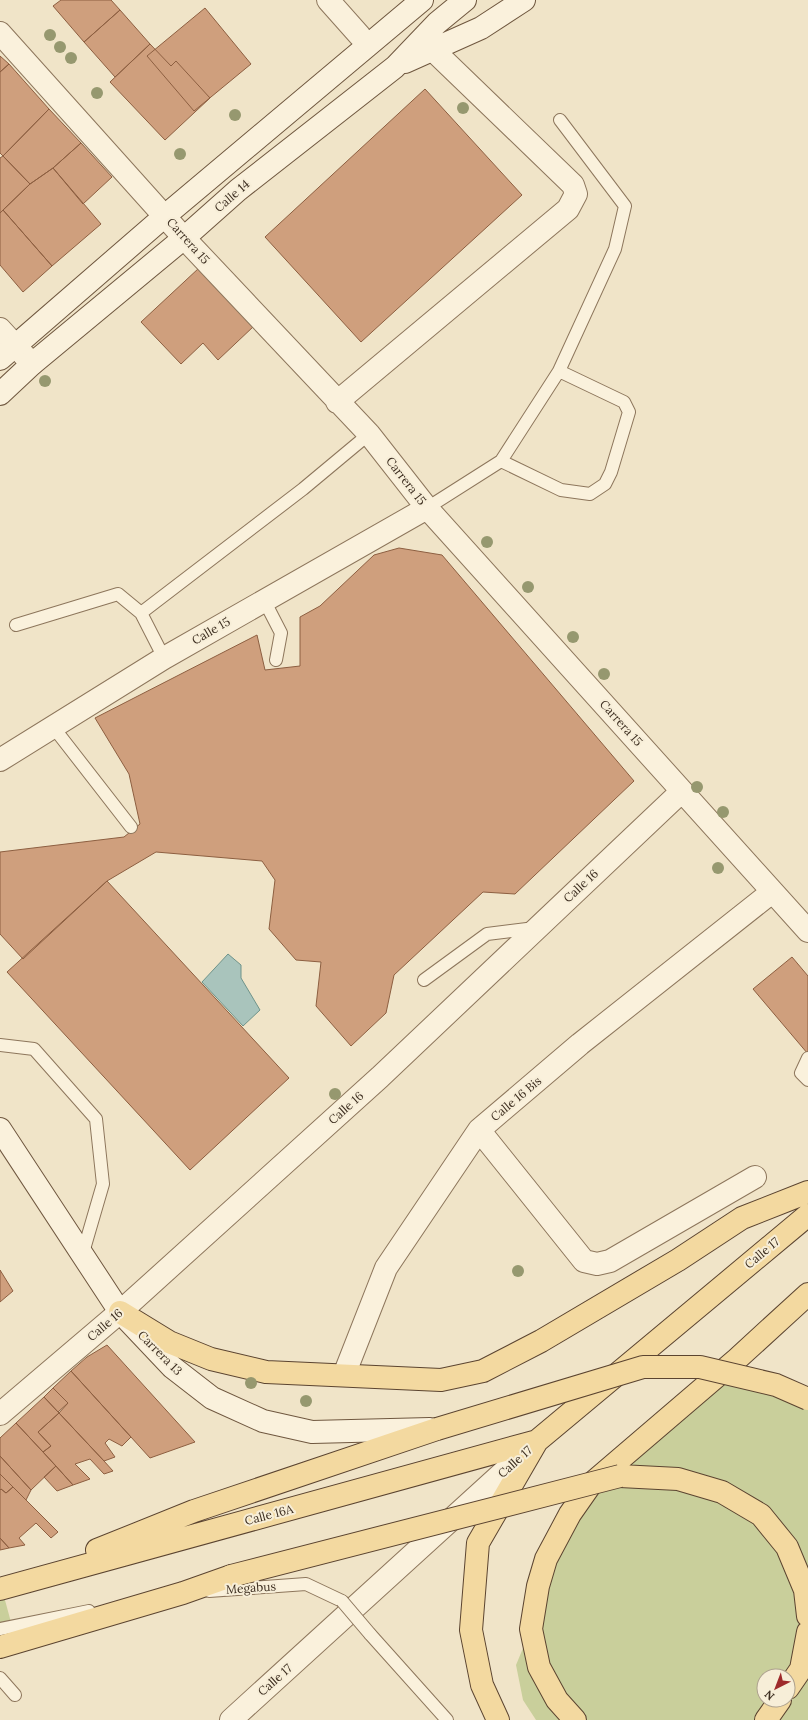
<svg xmlns="http://www.w3.org/2000/svg" width="808" height="1720" viewBox="0 0 808 1720" font-family="Lora,serif">
  <style>
    .green { fill: #c9cf9b; fill-rule: evenodd }
    .water { fill: #a9c4bc; stroke: #6f938a }
    .building { fill: #cf9f7d; stroke: #8d5f41 }
    .lines { fill: none; stroke-linecap: round; stroke-linejoin: round }
    .lane-casing { stroke: #8d765c; stroke-width: 14 }
    .street-casing { stroke: #8d765c; stroke-width: 24 }
    .secondary-casing { stroke: #6f573f; stroke-width: 24 }
    .primary-casing { stroke: #5b4430; stroke-width: 24 }
    .lane { stroke: #faf1dc; stroke-width: 12 }
    .street { stroke: #faf1dc; stroke-width: 22 }
    .secondary { stroke: #faf1dc; stroke-width: 22 }
    .primary { stroke: #f3d9a0; stroke-width: 22 }
    .lane-bridge-casing { stroke: #8d765c; stroke-width: 14; stroke-linecap: butt }
    .primary-bridge-casing { stroke: #5b4430; stroke-width: 24; stroke-linecap: butt }
    .lane-bridge { stroke: #faf1dc; stroke-width: 12 }
    .primary-bridge { stroke: #f3d9a0; stroke-width: 22 }
    .tree { fill: #96986f }
    .labels { text-anchor: middle; stroke-width: 4; stroke-linejoin: round; paint-order: stroke }
    .street-label { font-size: 12px; fill: #3d2e20; stroke: #f7eed8 }
  </style>
  <rect width="100%" height="100%" fill="#f0e4c8"/>
  <path class="green" d="M723 1373 808 1400V1720H536L523 1700 516 1665 531 1629 571 1515ZM764 1676H788V1700H764Z
    M0 1589H2L12 1626 0 1629Z"/>
  <path class="water" d="M228 954 241 965V978L260 1010 243 1026 202 982Z"/>
  <path class="building" d="M61 0H111L120 10 84 42 53 6Z
    M205 8 251 64 194 111 147 56Z
    M120 10 150 44 115 77 84 42Z
    M150 44 171 66 176 61 210 98 165 140 110 82Z
    M0 56 9 64 0 72Z
    M9 64 49 109 3 156 0 153V72Z
    M425 89 522 195 361 342 265 237Z
    M49 109 81 143 53 168 30 184 3 156Z
    M81 143 112 177 83 204 53 168Z
    M3 156 30 184 0 213V158Z
    M53 168 101 224 52 266 3 210 30 184Z
    M3 210 52 266 23 292 0 265V213Z
    M199 268 254 326 218 360 203 343 181 364 141 322Z
    M399 548 442 555 634 781 515 894 483 892 394 975 386 1013 351 1046 316 1006 321 962 296 960 269 929 275 880 262 861 156 852 107 881 23 959 0 934V852L124 837 140 824 129 774 95 718 257 635 265 670 300 666V617L320 606 374 555Z
    M107 881 289 1078 190 1170 7 972Z
    M792 957 808 976V1054L753 989Z
    M0 1270 13 1291 0 1302Z
    M107 1345 195 1442 150 1458 71 1371 87 1357Z
    M71 1371 131 1437 122 1446 109 1439 105 1443 115 1457 104 1461 59 1413 68 1403 53 1388Z
    M53 1388 68 1403 58 1412 44 1397Z
    M44 1397 59 1413 38 1432 51 1446 43 1452 16 1423Z
    M59 1413 104 1461 113 1471 104 1474 90 1459 75 1464 90 1479 73 1485 43 1452 51 1446 38 1432Z
    M16 1423 56 1466 31 1490 0 1456V1438Z
    M0 1456 31 1490 26 1500 0 1474Z
    M56 1466 73 1485 57 1491 44 1477Z
    M0 1474 13 1487 6 1493 1 1489 0 1490Z
    M13 1487 58 1532 51 1538 36 1523 19 1538 25 1545 9 1548 0 1538V1490L1 1489 6 1493Z
    M0 1538 9 1548 0 1550Z"/>
  <g class="lines">
    <defs>
      <path id="lane" d="M501 461 561 490 590 494 605 484 611 472 629 412 624 402 559 371
        M427 508 501 461 559 371 615 249 625 206 560 120
        M264 600 281 633 276 660
        M141 613 164 658
        M16 625 118 594 141 613 303 489 369 434
        M54 728 131 827
        M424 980 487 934 535 928
        M0 1045 34 1049 96 1119 103 1184 82 1256
        M808 1058 801 1073 808 1080
        M209 1591 306 1584 342 1601
        M0 1629 89 1611
        M370 1634 447 1720
        M0 1678 15 1695"/>
      <path id="street" d="M328 0 360 36
        M0 33 184 238 369 434 427 508 808 931
        M0 329 32 364
        M337 402 568 209 576 194 573 185 433 50
        M0 760 164 658 427 508
        M479 1130 584 1261 597 1264 610 1261 755 1177
        M344 1375 386 1268 479 1130 580 1044 772 892
        M0 1414 120 1312 380 1077 682 791
        M231 1720 532 1446"/>
      <path id="secondary" d="M405 62 481 28 524 0
        M0 359 166 215 422 0
        M0 394 32 364 184 238 238 190 395 67 437 23 465 0
        M0 1129 120 1312 172 1367 212 1398 263 1421 312 1432 430 1429"/>
      <path id="primary" d="M120 1312 169 1342 211 1359 266 1372 441 1380 483 1371 541 1341 678 1260 742 1218 808 1192
        M620 1476 678 1479 722 1492 761 1515 787 1547 805 1590 808 1616
        M97 1550 194 1511 437 1429
        M0 1589 537 1441
        M0 1647 183 1593 231 1576
        M788 1688 801 1669 808 1632
        M498 1720 482 1685 471 1630 478 1543 537 1441 808 1215
        M575 1720 557 1700 539 1667 531 1629 538 1586 546 1559 570 1514 591 1484 737 1359 808 1294
        M766 1720 780 1700"/>
    </defs>
    <use href="#lane" class="lane-casing"/>
    <use href="#street" class="street-casing"/>
    <use href="#secondary" class="secondary-casing"/>
    <use href="#primary" class="primary-casing"/>
    <use href="#lane" class="lane"/>
    <use href="#street" class="street"/>
    <use href="#secondary" class="secondary"/>
    <use href="#primary" class="primary"/>
    <defs>
      <path id="lane-bridge" d="M342 1601 370 1634"/>
      <path id="primary-bridge" d="M437 1429 643 1367H700L776 1385 808 1399
        M231 1576 620 1476"/>
    </defs>
    <use href="#lane-bridge" class="lane-bridge-casing"/>
    <use href="#primary-bridge" class="primary-bridge-casing"/>
    <use href="#lane-bridge" class="lane-bridge"/>
    <use href="#primary-bridge" class="primary-bridge"/>
  </g>
  <g class="tree">
    <circle cx="50" cy="35" r="6"/>
    <circle cx="60" cy="47" r="6"/>
    <circle cx="71" cy="58" r="6"/>
    <circle cx="97" cy="93" r="6"/>
    <circle cx="463" cy="108" r="6"/>
    <circle cx="235" cy="115" r="6"/>
    <circle cx="180" cy="154" r="6"/>
    <circle cx="45" cy="381" r="6"/>
    <circle cx="487" cy="542" r="6"/>
    <circle cx="528" cy="587" r="6"/>
    <circle cx="573" cy="637" r="6"/>
    <circle cx="604" cy="674" r="6"/>
    <circle cx="697" cy="787" r="6"/>
    <circle cx="723" cy="812" r="6"/>
    <circle cx="718" cy="868" r="6"/>
    <circle cx="335" cy="1094" r="6"/>
    <circle cx="518" cy="1271" r="6"/>
    <circle cx="251" cy="1383" r="6"/>
    <circle cx="306" cy="1401" r="6"/>
  </g>
  <g class="labels">
    <g class="street-label">
      <text transform="translate(232 196) rotate(-41)" y="4">Calle 14</text>
      <text transform="translate(188 241) rotate(48)" y="4">Carrera 15</text>
      <text transform="translate(406 481) rotate(52)" y="4">Carrera 15</text>
      <text transform="translate(211 631) rotate(-30)" y="4">Calle 15</text>
      <text transform="translate(621 723) rotate(48)" y="4">Carrera 15</text>
      <text transform="translate(581 886) rotate(-43)" y="4">Calle 16</text>
      <text transform="translate(516 1099) rotate(-40)" y="4">Calle 16 Bis</text>
      <text transform="translate(346 1108) rotate(-42)" y="4">Calle 16</text>
      <text transform="translate(762 1253) rotate(-40)" y="4">Calle 17</text>
      <text transform="translate(105 1325) rotate(-41)" y="4">Calle 16</text>
      <text transform="translate(160 1353) rotate(45)" y="4">Carrera 13</text>
      <text transform="translate(515 1462) rotate(-42)" y="4">Calle 17</text>
      <text transform="translate(269 1515) rotate(-15)" y="4">Calle 16A</text>
      <text transform="translate(251 1588) rotate(-4)" y="4">Megabus</text>
      <text transform="translate(275 1680) rotate(-42)" y="4">Calle 17</text>
    </g>
  </g>
  <g transform="translate(776 1688) rotate(222)"><circle r="19" fill="#f7eed8" stroke="#ada18e"/>
  <path d="M0-3L7 15L0 10L-7 15Z" fill="#9e2a2b"/>
  <text y="-6" font-size="11" font-weight="bold" text-anchor="middle" fill="#3d2e20">N</text>
  </g>
</svg>
